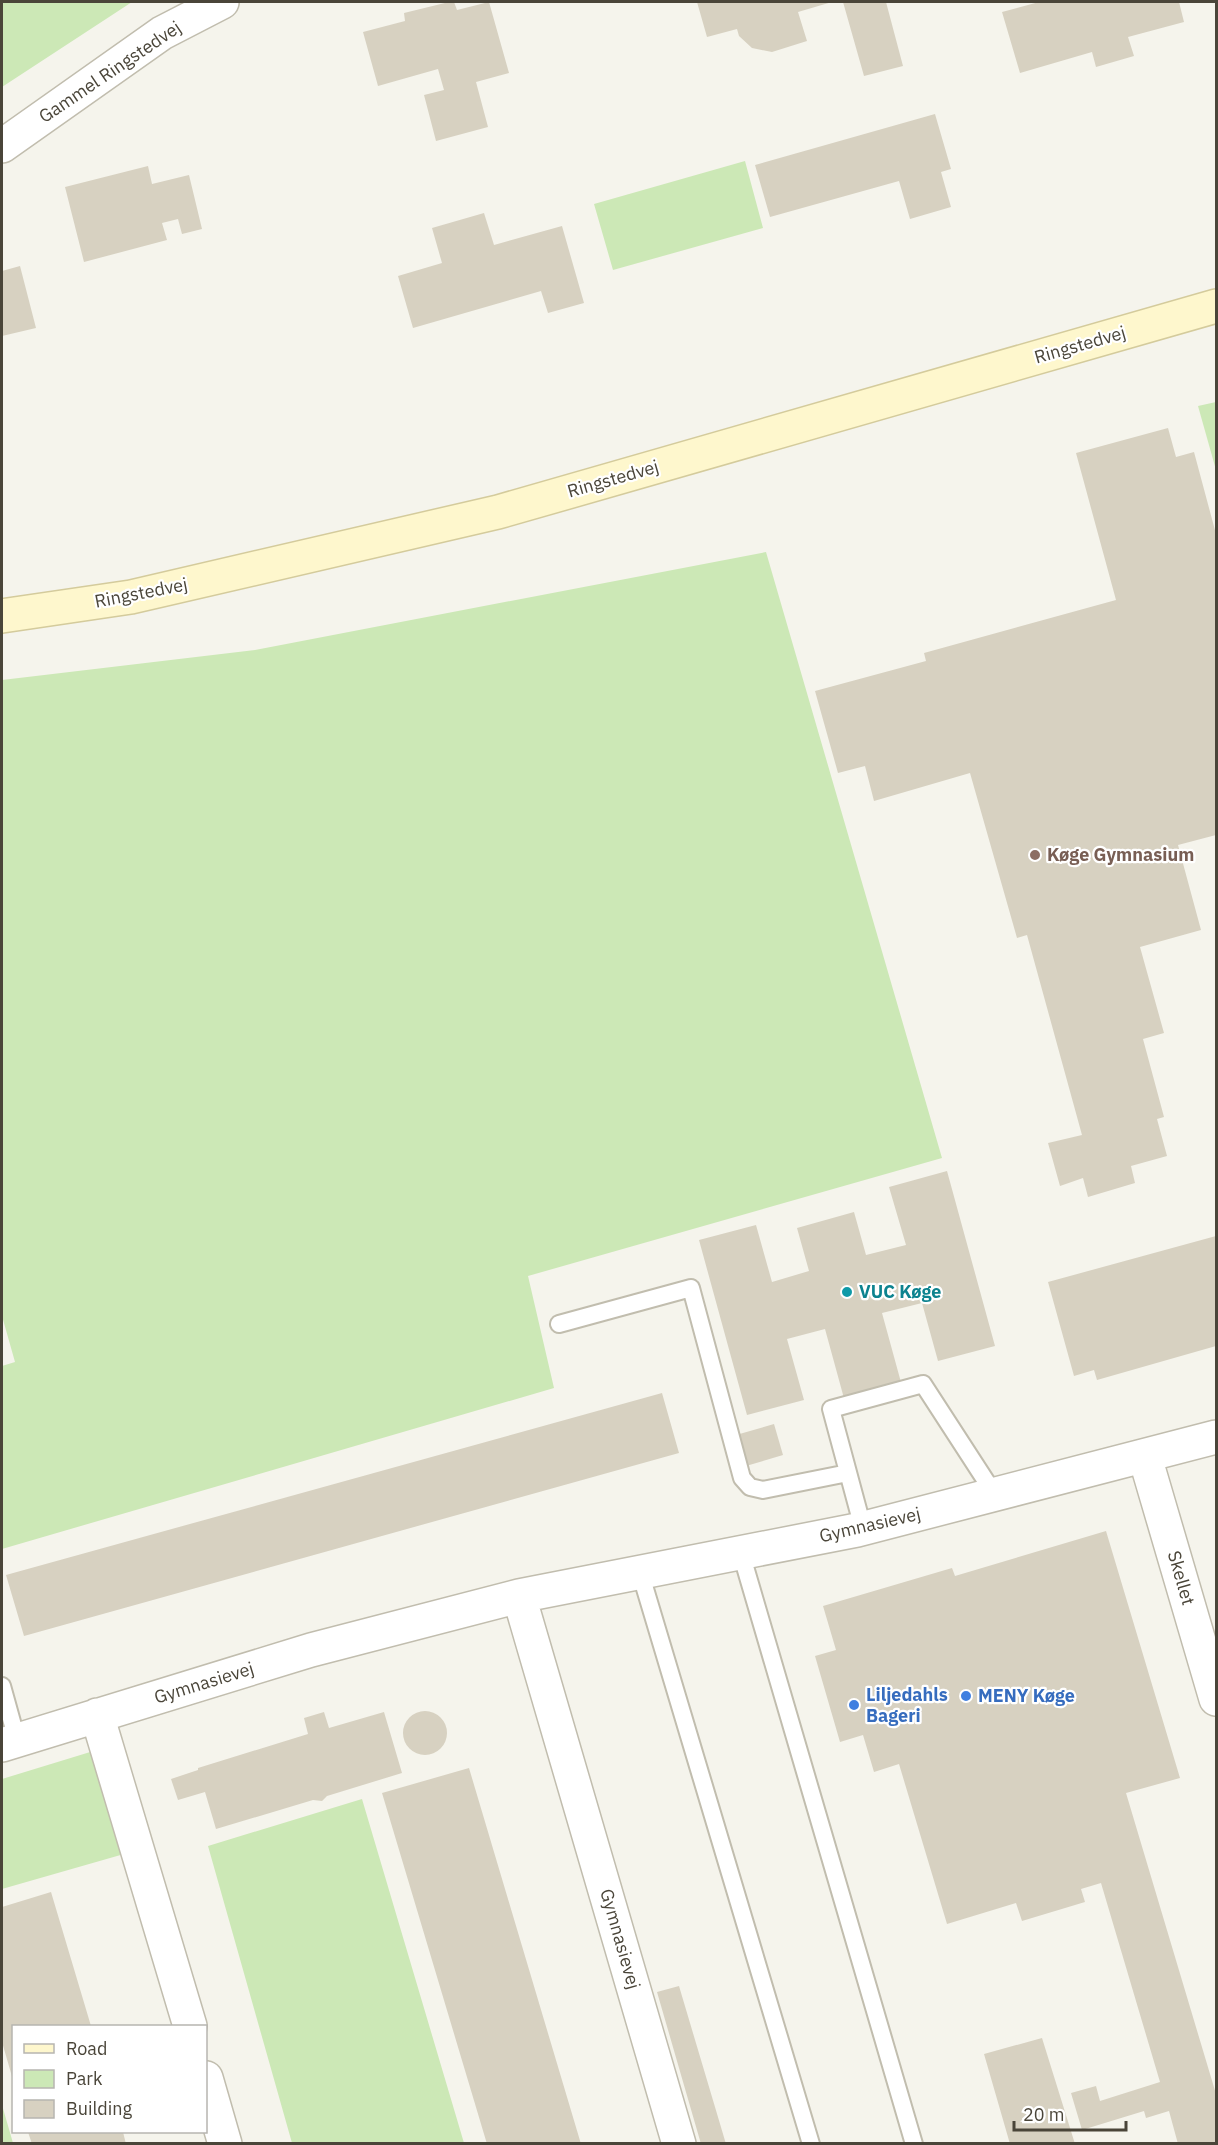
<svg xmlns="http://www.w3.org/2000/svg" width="1218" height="2145" viewBox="0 0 1218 2145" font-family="'IBM Plex Sans',sans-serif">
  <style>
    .green { fill: #cce8b6 }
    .building { fill: #d7d1c1 }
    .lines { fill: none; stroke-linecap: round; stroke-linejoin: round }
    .service-casing { stroke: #c1bdae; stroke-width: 20 }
    .minor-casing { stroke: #c1bdae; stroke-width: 36 }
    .secondary-casing { stroke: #d4cb9c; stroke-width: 36 }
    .service { stroke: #fff; stroke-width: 16 }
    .minor { stroke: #fff; stroke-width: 33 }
    .secondary { stroke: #fef7cd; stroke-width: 33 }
    .education-dot { fill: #8d6e63; stroke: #fff; stroke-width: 2 }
    .culture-dot { fill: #0f9aa8; stroke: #fff; stroke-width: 2 }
    .shop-dot { fill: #3f7fe0; stroke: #fff; stroke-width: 2 }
    .labels { text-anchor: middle; stroke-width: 4.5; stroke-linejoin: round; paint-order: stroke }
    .street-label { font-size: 18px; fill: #4a4539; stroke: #fff }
    .education-label { font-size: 18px; font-weight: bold; fill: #785e54; stroke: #fff; text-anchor: start }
    .culture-label { font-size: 18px; font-weight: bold; fill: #0d838f; stroke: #fff; text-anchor: start }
    .shop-label { font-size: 18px; font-weight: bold; fill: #366cbe; stroke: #fff; text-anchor: start }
  </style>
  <rect width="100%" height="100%" fill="#f5f4ec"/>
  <path class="green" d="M2 2H132L2 87Z
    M745 161 763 228 613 270 594 204Z
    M1216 402V470L1198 406Z
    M766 552 942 1158 528 1276 554 1388 2 1549V1366L15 1362 2 1316V680L255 650Z
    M100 1749 131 1852 2 1889V1779Z
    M362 1799 464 2143H292L208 1846Z
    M2 2105 13 2143H2Z"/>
  <path class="building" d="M449 2H454L457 10 489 2 509 73 476 82 488 127 436 141 424 95 444 90 438 69 378 86 363 32 405 21 404 13Z
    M697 2H832L798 12 807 41 772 52 752 48 739 36 737 29 707 37Z
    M843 2H886L903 66 864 76Z
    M1039 2H1179L1184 22 1128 37 1134 56 1096 67 1092 52 1020 73 1002 12Z
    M935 114 951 169 941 172 951 207 910 219 899 181 770 217 755 165Z
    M148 166 152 184 189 175 202 229 182 234 178 219 162 223 167 240 84 262 65 187Z
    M484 213 494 245 562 226 584 303 548 313 541 291 413 328 398 276 442 263 432 228Z
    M20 266 36 328 2 336V271Z
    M1168 428 1176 457 1194 452 1216 534V835L1178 845 1201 930 1140 947 1164 1033 1143 1039 1164 1117 1157 1119 1167 1156 1131 1166 1135 1183 1088 1197 1083 1178 1060 1186 1048 1143 1082 1135 1027 935 1017 938 970 773 874 801 865 766 838 773 815 691 926 661 924 653 1116 600 1076 453Z
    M947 1171 995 1346 938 1361 922 1303 882 1313 902 1386 845 1402 825 1329 787 1339 804 1400 747 1415 699 1240 756 1225 772 1282 809 1271 797 1228 854 1212 866 1255 906 1245 889 1187Z
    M1216 1236V1346L1097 1380 1094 1370 1074 1376 1048 1282Z
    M662 1393 679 1453 24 1636 6 1575Z
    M774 1424 783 1455 746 1466 736 1435Z
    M1106 1531 1180 1778 1126 1793 1216 2094V2144H1178L1169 2111 1146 2118 1144 2111 1082 2130 1071 2093 1096 2086 1100 2101 1160 2082 1101 1883 1081 1889 1085 1902 1022 1921 1016 1903 947 1924 899 1764 874 1772 863 1735 840 1742 815 1656 836 1650 823 1606 952 1568 955 1576Z
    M403 1733a22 22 0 1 1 44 0a22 22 0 1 1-44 0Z
    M324 1712 329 1728 384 1712 402 1773 327 1796 322 1801 313 1800 216 1829 205 1792 178 1800 171 1779 198 1770V1768L308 1734 304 1718Z
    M469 1768 581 2144H487L382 1793Z
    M51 1892 91 2026H14L13 2080 2 2042V1907Z
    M679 1986 726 2144H701L657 1992Z
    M1042 2038 1075 2144H1010L984 2054Z
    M28 2132H123L126 2144H32Z"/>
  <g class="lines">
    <defs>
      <path id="service" d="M559 1324 691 1288 742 1478 750 1487 763 1490 848 1473
        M863 1528 831 1409 923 1384 995 1495
        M741 1553 914 2144
        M640 1572 811 2144
        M2 1686 17 1740"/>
      <path id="minor" d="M2 146 162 33 222 2
        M1145 1457 1216 1699
        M519 1596 679 2144
        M97 1715 190 2026
        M2 1745 311 1650 519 1596 857 1530 1216 1437
        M206 2078 225 2144"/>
      <path id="secondary" d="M2 616 131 597 498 512 1216 306"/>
    </defs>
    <use href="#service" class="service-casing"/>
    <use href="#minor" class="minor-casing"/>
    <use href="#secondary" class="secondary-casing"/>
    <use href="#service" class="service"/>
    <use href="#minor" class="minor"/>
    <use href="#secondary" class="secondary"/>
  </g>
  <circle class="education-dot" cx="1035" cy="855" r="6"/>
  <circle class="culture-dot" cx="847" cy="1292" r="6"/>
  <g class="shop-dot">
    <circle cx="966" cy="1696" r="6"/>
    <circle cx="854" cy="1705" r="6"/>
  </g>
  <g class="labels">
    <g class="street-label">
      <text transform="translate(110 72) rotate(-34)" y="6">Gammel Ringstedvej</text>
      <text transform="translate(1080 345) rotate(-16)" y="6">Ringstedvej</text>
      <text transform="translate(613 479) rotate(-16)" y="6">Ringstedvej</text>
      <text transform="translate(141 593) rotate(-11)" y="6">Ringstedvej</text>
      <text transform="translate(870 1525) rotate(-13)" y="6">Gymnasievej</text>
      <text transform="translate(1181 1578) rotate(74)" y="6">Skellet</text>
      <text transform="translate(204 1683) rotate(-17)" y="6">Gymnasievej</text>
      <text transform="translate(620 1939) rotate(74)" y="6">Gymnasievej</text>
    </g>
    <g class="education-label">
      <text x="1047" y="861">Køge Gymnasium</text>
    </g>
    <g class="culture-label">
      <text x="859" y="1298">VUC Køge</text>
    </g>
    <g class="shop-label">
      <text x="866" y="1701">Liljedahls<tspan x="866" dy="21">Bageri</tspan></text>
      <text x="978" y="1702">MENY Køge</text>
    </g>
  </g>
  <rect width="1218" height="2145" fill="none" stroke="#4a4539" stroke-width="6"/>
  <rect x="12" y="2025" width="195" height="108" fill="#ffffff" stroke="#b7b5b0" stroke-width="1.5"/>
  <rect x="24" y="2044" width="30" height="9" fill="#fef7cd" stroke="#b7b5b0" stroke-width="1.5"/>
  <text x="66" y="2055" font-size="18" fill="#4a4539">Road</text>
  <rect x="24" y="2070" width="30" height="18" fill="#cce8b6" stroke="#b7b5b0" stroke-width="1.5"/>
  <text x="66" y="2085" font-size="18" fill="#4a4539">Park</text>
  <rect x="24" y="2100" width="30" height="18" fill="#d7d1c1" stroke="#b7b5b0" stroke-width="1.5"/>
  <text x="66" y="2115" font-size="18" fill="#4a4539">Building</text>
  <path d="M1014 2121v9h112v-9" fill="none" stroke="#4a4539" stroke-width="3"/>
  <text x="1023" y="2121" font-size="18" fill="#4a4539" stroke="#ffffff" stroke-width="4.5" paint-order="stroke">20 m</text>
</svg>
